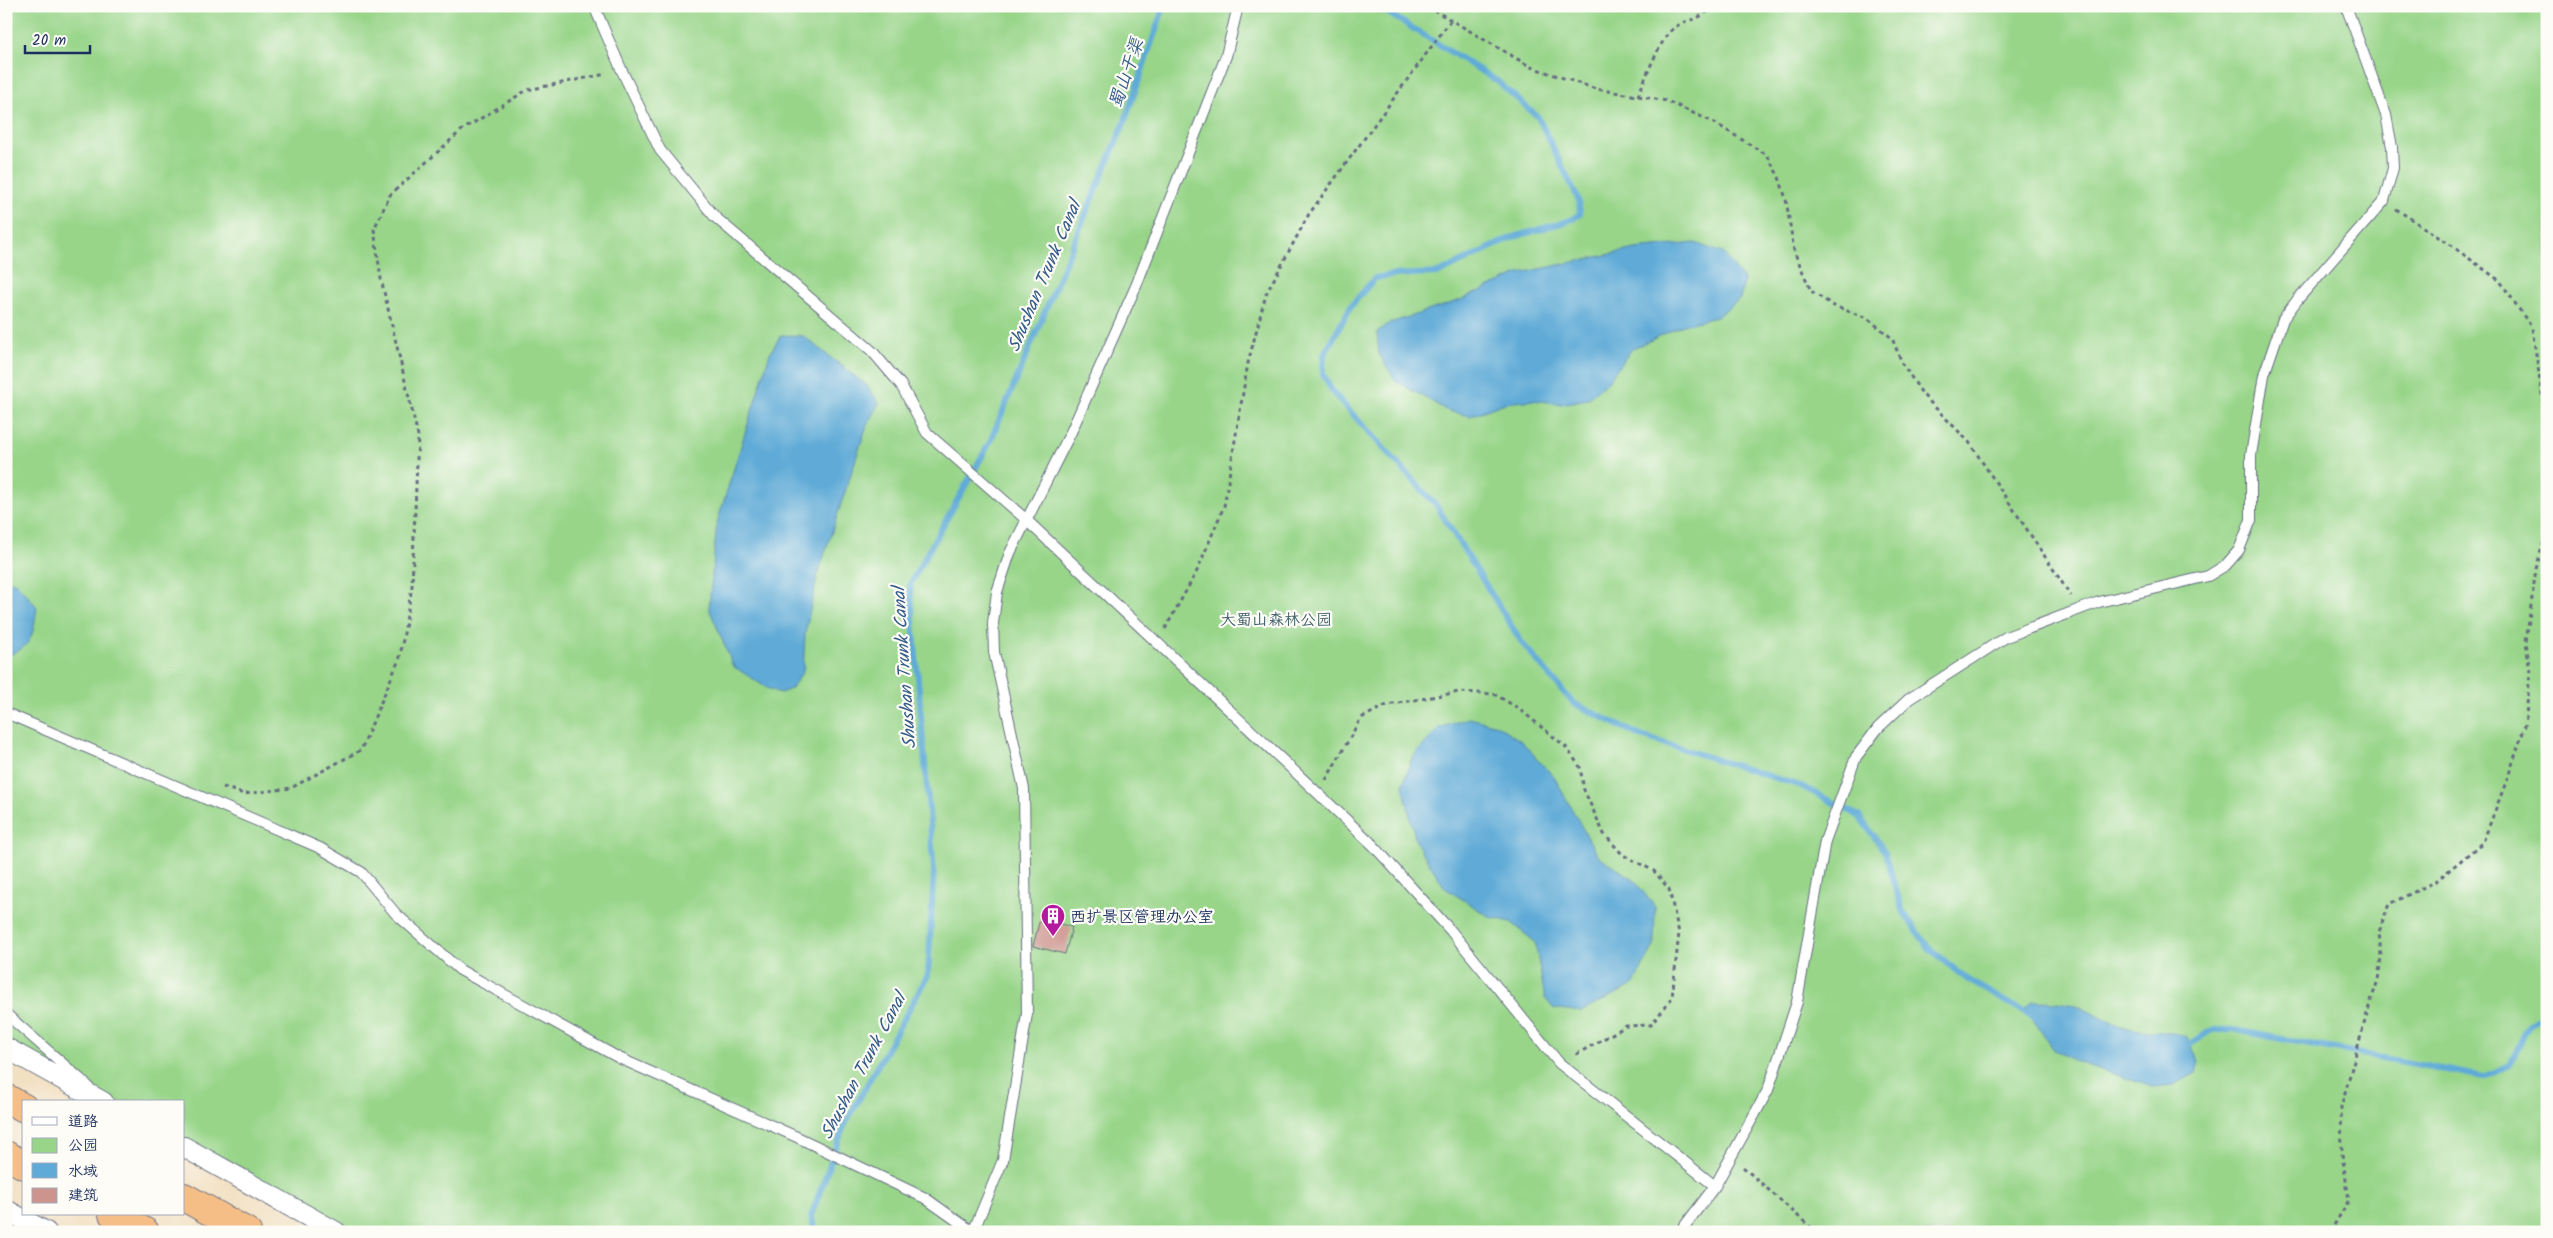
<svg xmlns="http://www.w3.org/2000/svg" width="2553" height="1238" viewBox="0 0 2553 1238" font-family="Kalam,'LXGW WenKai TC',sans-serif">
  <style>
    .green { fill: #98d589; stroke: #5a8274 }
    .water { fill: #5faad7; stroke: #3d6c9a }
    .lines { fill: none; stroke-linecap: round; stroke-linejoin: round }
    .stream { stroke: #5faad7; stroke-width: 6 }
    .building { fill: #cd948e }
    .service-casing { stroke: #666d81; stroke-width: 12 }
    .minor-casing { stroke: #666d81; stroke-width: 22 }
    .trunk-casing { stroke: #666d81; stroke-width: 30 }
    .path { stroke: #666d81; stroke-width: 3; stroke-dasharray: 4 4; stroke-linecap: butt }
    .service { stroke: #fff; stroke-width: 10 }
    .minor { stroke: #fff; stroke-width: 20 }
    .trunk { stroke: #f6be87; stroke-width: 28 }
    .labels { text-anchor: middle; stroke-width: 4.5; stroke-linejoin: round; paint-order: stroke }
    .park-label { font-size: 16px; fill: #40616b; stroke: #fdfcf7 }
    .poi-label { font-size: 16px; fill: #1b2f5e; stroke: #fdfcf7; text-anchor: start }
    .water-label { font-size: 18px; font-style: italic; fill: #335a88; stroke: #fdfcf7 }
  </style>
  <rect width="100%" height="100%" fill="#fdfcf7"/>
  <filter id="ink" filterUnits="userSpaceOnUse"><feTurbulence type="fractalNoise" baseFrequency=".02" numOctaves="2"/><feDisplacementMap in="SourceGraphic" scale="10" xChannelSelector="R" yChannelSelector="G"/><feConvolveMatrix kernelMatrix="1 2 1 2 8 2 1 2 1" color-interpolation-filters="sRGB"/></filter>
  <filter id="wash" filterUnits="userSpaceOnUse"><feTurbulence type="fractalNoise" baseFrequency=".0096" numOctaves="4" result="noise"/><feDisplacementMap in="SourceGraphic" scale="20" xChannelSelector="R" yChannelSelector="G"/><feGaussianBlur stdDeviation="1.12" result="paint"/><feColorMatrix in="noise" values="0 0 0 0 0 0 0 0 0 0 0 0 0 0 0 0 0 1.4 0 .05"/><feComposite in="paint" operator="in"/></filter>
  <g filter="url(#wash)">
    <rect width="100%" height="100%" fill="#f2e0c2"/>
    <path class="green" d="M6 6H2547V1232H336L184 1147V1102H103L6 1048Z"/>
    <path class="water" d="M1695 243 1723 253 1744 280 1740 299 1716 317 1683 325 1632 349 1607 382 1587 399 1562 404 1533 400 1505 403 1470 416 1448 411 1396 381 1379 354 1377 332 1390 323 1458 301 1521 273 1635 249Z
      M781 335 803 336 866 385 879 403 867 425 817 577 805 634 803 671 791 689 780 693 767 688 733 666 709 608 717 523 770 353Z
      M6 579 16 583 37 607C33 632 34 647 6 656Z
      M1469 718 1497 725 1521 741 1554 777 1598 856 1633 879 1655 907 1654 946 1633 985 1581 1012 1553 1008 1545 998 1535 942 1511 922 1490 917 1445 888 1416 842 1403 785 1412 758 1439 728Z
      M2032 1001C2050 1001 2066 1002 2082 1008 2095 1014 2108 1022 2121 1026 2142 1033 2165 1030 2186 1036L2199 1061 2196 1073 2174 1085 2152 1087 2075 1061 2053 1049 2025 1008Z"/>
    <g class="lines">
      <path class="stream" d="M1377 6 1497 81 1538 117 1578 199 1580 214 1568 221 1510 238 1439 273 1392 275 1375 278 1351 306 1324 355 1323 374 1334 394 1436 505 1522 643 1573 703 1641 736 1801 786 1859 816 1885 852 1902 910 1928 947 1968 980 2037 1019
        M2184 1047 2212 1030H2234L2484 1077 2510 1065 2529 1024 2547 1013
        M816 1232 811 1216 844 1126 928 975 934 871 910 584 990 442 1125 121 1164 6"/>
    </g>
    <g id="blocks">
      <path class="building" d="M1040 919 1072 927 1065 954 1033 946Z"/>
    </g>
  </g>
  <g filter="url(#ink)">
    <use href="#blocks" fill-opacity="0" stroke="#666d81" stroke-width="1"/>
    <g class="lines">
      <defs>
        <path id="service" d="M594 6 622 71 660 150 715 217 872 351 901 385 927 433 1022 516 1372 844 1451 931 1559 1063 1715 1186
          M6 713 320 848 361 872 396 914 460 970 619 1058 797 1137 925 1198 973 1232
          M6 1014 87 1085
          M973 1232 1003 1160 1027 1014 1024 789 994 652 993 623 997 592 1010 553 1071 432 1136 286 1226 56 1238 6
          M1680 1232 1715 1186 1768 1090 1797 1002 1825 841 1856 757 1878 728 1909 699 2006 637 2099 602 2208 576 2226 565 2239 550 2251 520V455L2264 375 2283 319 2298 299 2384 201 2393 168 2392 147 2386 115 2346 6"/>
        <path id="minor" d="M6 1048 103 1102
          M184 1147 336 1232
          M6 1210 46 1232"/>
        <path id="trunk" d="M6 1098 24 1108
          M6 1155 24 1165
          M184 1197 247 1232
          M113 1214 145 1232"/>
      </defs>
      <use href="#service" class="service-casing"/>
      <use href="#minor" class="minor-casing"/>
      <use href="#trunk" class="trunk-casing"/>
      <path class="path" d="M1427 6 1531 67 1596 89 1667 101 1713 122 1767 155 1779 177 1786 199 1794 251 1811 291 1834 306 1867 318 1892 338 1902 363 1923 395 1969 442 2071 596
        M1638 96C1645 79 1660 38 1675 27 1689 18 1701 21 1712 6
        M2396 209 2452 246 2500 281 2532 328 2547 427
        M1165 629 1197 571 1224 506 1248 363 1266 294 1309 214 1451 20
        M1326 780 1361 718 1387 705 1459 692 1494 694 1518 708 1566 747 1580 767 1584 790 1604 834 1623 855 1654 871 1669 889 1679 933 1672 998 1651 1025 1626 1026 1575 1055
        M223 787 244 794 291 788 361 750 400 657 412 586 418 436 381 279 374 229 390 195 462 130 527 90 606 74
        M1743 1167 1816 1232
        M2330 1232 2349 1200 2342 1154 2341 1107 2368 1010 2378 980 2381 957 2379 932 2389 904 2435 882 2483 842 2508 777 2525 726 2530 673 2526 641 2536 569 2547 529"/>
      <use href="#service" class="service"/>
      <use href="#minor" class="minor"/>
      <use href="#trunk" class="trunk"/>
    </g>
  </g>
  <defs>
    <symbol id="building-pin" viewBox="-11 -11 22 30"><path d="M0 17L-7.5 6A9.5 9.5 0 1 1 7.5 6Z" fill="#b5179e" stroke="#fdfcf7"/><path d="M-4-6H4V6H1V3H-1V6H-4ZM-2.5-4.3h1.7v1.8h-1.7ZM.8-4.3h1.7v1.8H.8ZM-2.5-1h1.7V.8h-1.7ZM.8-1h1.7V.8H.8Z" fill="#fff"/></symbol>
  </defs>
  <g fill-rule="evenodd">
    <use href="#building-pin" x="1039" y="902" width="28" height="38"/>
  </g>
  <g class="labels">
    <g class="park-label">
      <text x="1276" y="625">大蜀山森林公园</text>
    </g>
    <g class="poi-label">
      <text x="1070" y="922">西扩景区管理办公室</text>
    </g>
    <g class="water-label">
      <text transform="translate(1126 73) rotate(-71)" y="6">蜀山干渠</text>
      <text transform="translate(1044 276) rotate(-67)" y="6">Shushan Trunk Canal</text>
      <text transform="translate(904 668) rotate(-94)" y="6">Shushan Trunk Canal</text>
      <text transform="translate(863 1066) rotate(-62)" y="6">Shushan Trunk Canal</text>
    </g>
  </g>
  <rect width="2553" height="1238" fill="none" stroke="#fdfcf7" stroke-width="25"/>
  <rect x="22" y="1100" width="162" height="115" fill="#fdfcf7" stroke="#a3aaba"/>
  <rect x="32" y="1117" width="25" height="8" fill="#ffffff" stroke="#a3aaba"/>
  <text x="68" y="1126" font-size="15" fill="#1b2f5e">道路</text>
  <rect x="32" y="1138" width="25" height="15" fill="#98d589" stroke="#a3aaba"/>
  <text x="68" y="1150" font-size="15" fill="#1b2f5e">公园</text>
  <rect x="32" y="1163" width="25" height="15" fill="#5faad7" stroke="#a3aaba"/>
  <text x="68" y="1176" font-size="15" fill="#1b2f5e">水域</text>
  <rect x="32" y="1188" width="25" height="15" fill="#cd948e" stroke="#a3aaba"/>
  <text x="68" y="1200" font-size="15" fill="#1b2f5e">建筑</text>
  <path d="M25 45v8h65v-8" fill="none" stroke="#1b2f5e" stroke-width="2.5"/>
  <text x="32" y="45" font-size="15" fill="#1b2f5e" stroke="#fdfcf7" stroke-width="4" paint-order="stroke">20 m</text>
</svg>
